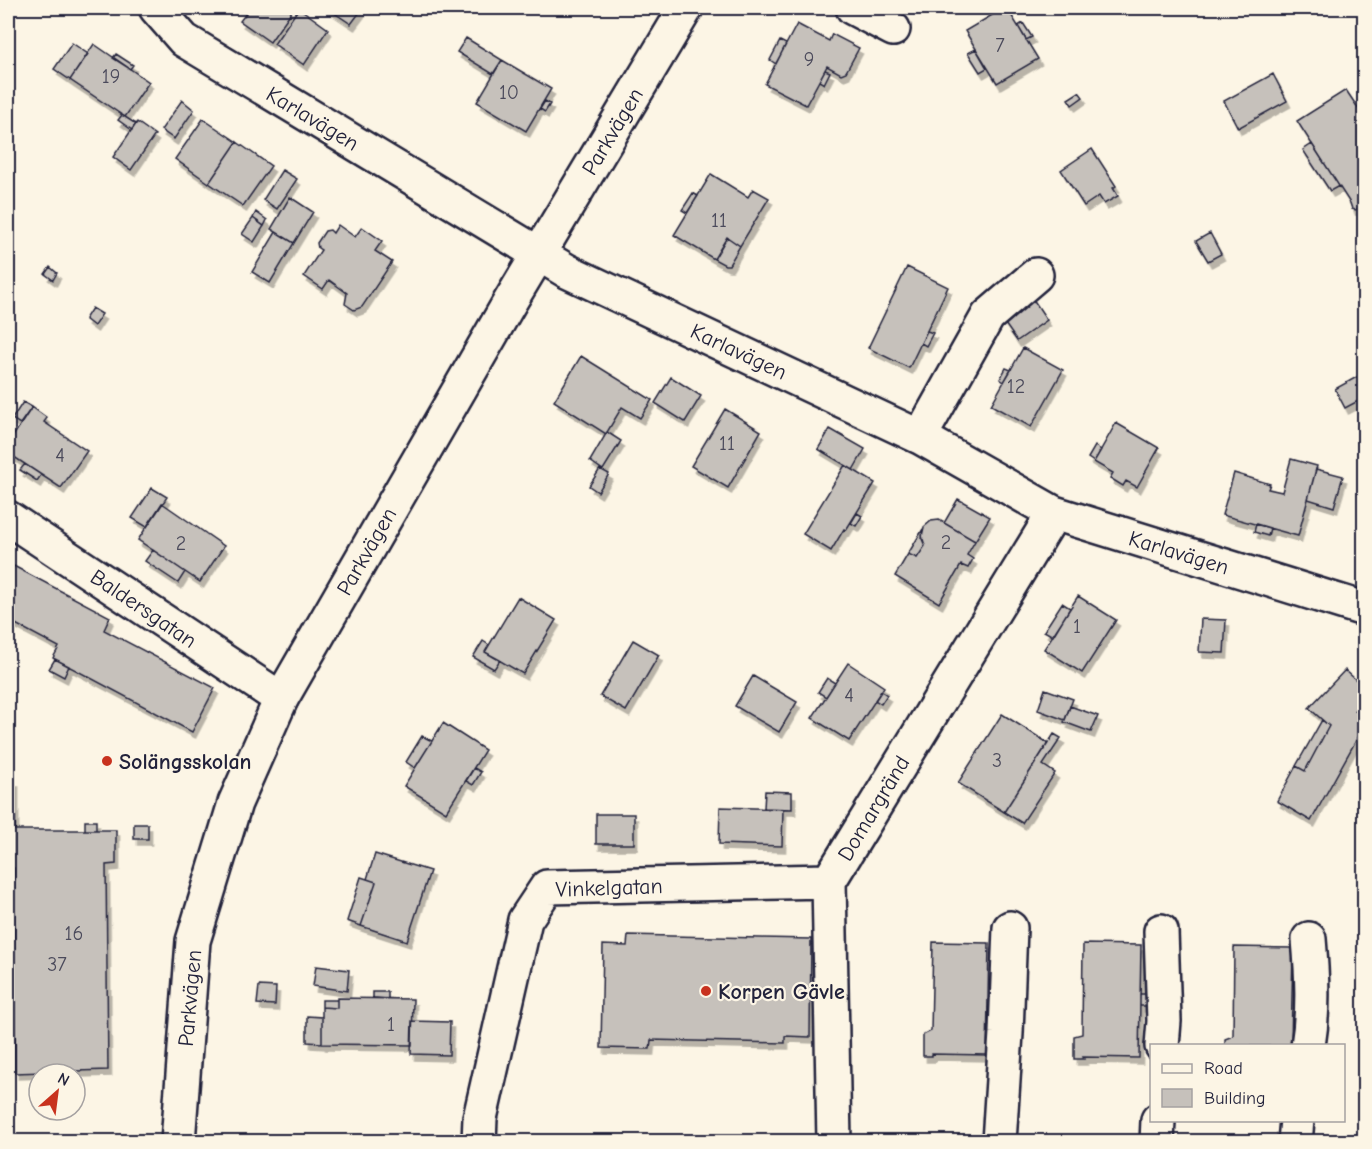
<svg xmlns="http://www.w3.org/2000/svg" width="1372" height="1149" viewBox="0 0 1372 1149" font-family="'Comic Neue',sans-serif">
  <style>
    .building { fill: #c6c1bb; stroke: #22223b; stroke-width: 1.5; filter: url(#shadow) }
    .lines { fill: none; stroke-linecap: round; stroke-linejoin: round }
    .minor-casing { stroke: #22223b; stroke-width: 38 }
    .major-casing { stroke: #22223b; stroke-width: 38 }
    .minor { stroke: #fcf5e5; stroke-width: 33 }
    .major { stroke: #fcf5e5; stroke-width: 33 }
    .poi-dot { fill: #c8321e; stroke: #fcf5e5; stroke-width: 2 }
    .labels { text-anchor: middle; stroke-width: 4.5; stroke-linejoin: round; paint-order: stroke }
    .number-label { font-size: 20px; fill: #4b4a5b }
    .street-label { font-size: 22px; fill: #22223b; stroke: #fcf5e5 }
    .poi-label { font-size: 22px; font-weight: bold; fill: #22223b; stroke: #fcf5e5; text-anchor: start }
  </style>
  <defs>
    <filter id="shadow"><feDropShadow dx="3.5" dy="6" stdDeviation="0" flood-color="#0004"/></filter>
  </defs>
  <rect width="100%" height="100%" fill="#fcf5e5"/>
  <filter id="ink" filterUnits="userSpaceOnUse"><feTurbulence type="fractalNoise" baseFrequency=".0167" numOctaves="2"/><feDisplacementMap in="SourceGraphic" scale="12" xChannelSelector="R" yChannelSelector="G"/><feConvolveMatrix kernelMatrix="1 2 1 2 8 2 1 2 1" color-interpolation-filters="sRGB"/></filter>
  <g filter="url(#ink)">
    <path class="building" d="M250 8H294L270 42 240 21Z
      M299 8 328 29 304 65 274 44Z
      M327 8H363L351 24Z
      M1004 8H1007L1038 59 997 83 965 31Z
      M1023 23 1032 37 1026 40 1018 26Z
      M797 24 829 41 832 34 859 48 846 72 841 74 827 66 806 105 765 84Z
      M466 38 502 60 493 74 457 52Z
      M780 41 786 44 776 64 770 60Z
      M72 43 88 54 70 80 54 69Z
      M94 44 149 82 125 117 70 80Z
      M976 49 987 68 980 72 968 53Z
      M116 54 133 65 130 69 113 58Z
      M502 60 551 89 526 131 477 102Z
      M825 70 830 72 824 84 819 81Z
      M1273 74 1287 101 1238 128 1224 101Z
      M1346 90 1364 117V202L1356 210 1352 209 1350 203 1297 121Z
      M1079 92 1083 97 1072 105 1068 99Z
      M182 100 194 110 174 139 161 130Z
      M545 101 550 104 545 112 540 109Z
      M122 115 136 124 132 130 118 120Z
      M203 119 237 142 209 183 175 159Z
      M137 122 155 135 131 170 113 157Z
      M237 142 271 166 243 206 209 183Z
      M1312 144 1339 186 1330 191 1303 150Z
      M1092 149 1116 186 1113 188 1118 196 1104 204 1099 196 1084 206 1061 170Z
      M282 170 297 179 277 209 263 200Z
      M711 174 748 197 753 189 769 198 740 246 727 237 714 259 674 235Z
      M693 193 698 196 687 213 682 210Z
      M290 197 313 212 294 243 271 229Z
      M256 212 267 220 264 226 253 218Z
      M253 218 264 226 254 242 242 234Z
      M338 225 355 237 362 227 382 241 375 251 392 262 362 307 354 310 345 304 347 293 329 280 323 289 304 276 321 250 318 248 317 243 325 231 330 230 333 233Z
      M276 232 294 243 270 283 252 272Z
      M1210 233 1221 254 1208 261 1196 241Z
      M727 237 740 246 729 265H725L714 259Z
      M50 267 57 273 53 280 45 274Z
      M907 267 948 287 909 368 868 348Z
      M1033 299 1047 320 1017 341 1003 321Z
      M92 308 102 314 94 326 85 319Z
      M927 331 933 333 926 346 921 343Z
      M1023 348 1063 370 1031 427 991 405Z
      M581 356 652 400 640 418 622 407 606 434 554 401Z
      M1006 368 1011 370 1004 382 1000 379Z
      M1364 373V405L1361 407 1358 401 1345 408 1335 389Z
      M671 377 701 396 685 422 655 403Z
      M23 402 32 407 20 424 12 419Z
      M32 407 47 418 44 422 87 451 61 488 8 453V444Z
      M725 409 761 431 728 488 691 466Z
      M1116 423 1159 448 1137 487 1126 481 1123 486 1110 478 1113 473 1094 462Z
      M830 429 865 449 853 470 818 449Z
      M607 432 621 441 603 470 590 461Z
      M1095 446 1101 450 1094 462 1088 458Z
      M1291 459 1317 466 1298 536 1222 515 1234 473 1270 484 1268 489 1282 492Z
      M25 464 41 475 37 481 20 470Z
      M845 465 875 483 846 530 844 529 831 551 803 534Z
      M600 469 609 474 598 492 589 486Z
      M1316 469 1343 476 1334 507 1308 499Z
      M152 488 167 497 147 527 132 518Z
      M958 499 990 517 975 541 944 523Z
      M162 503 224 546 200 582 138 540Z
      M857 513 862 516 856 526 851 523Z
      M939 520 975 541 967 555 973 559 968 568 961 565 939 603 895 576 908 554 917 558 925 546 922 536 924 527 931 521Z
      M1256 524 1270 528 1268 536 1254 532Z
      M923 529 922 539 925 546 917 558 908 554Z
      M153 550 185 572 178 583 145 561Z
      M8 563 110 617 104 630 215 688 192 732 53 658 59 647 8 620Z
      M1078 596 1116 620 1082 673 1044 649Z
      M518 597 556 620 523 674 485 652Z
      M1062 603 1070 608 1053 636 1044 631Z
      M1201 619 1226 620 1224 653 1199 652Z
      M633 640 659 655 626 711 600 696Z
      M483 641 489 645 485 652 500 660 494 669 473 657Z
      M55 659 69 666 64 677 49 669Z
      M848 663 884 687 849 741 812 718Z
      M1345 670 1364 687V700L1355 710 1364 718V726L1311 821 1277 801 1296 766 1305 771 1329 726 1309 708Z
      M753 676 797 702 779 732 735 706Z
      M827 678 835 683 826 697 818 692Z
      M1045 689 1073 699 1065 720 1038 710Z
      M881 691 887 695 881 704 875 700Z
      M1364 700V718L1355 710Z
      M1070 706 1098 716 1091 732 1064 722Z
      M1002 714 1048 743 1004 812 958 783Z
      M1322 720 1329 726 1305 771 1296 766Z
      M443 723 485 750 446 812 404 786Z
      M1054 734 1061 738 1043 765 1055 773 1022 823 1004 812Z
      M422 736 432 741 415 768 406 762Z
      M474 768 481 772 473 785 466 781Z
      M8 781H15V830H116V864L106 865 108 1070 15 1073 14 868H8Z
      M765 791 792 792V809L764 808Z
      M720 807 783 809 782 846 719 844Z
      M596 814H634V844H596Z
      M85 821H96V830H85Z
      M134 824H148V839H134Z
      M375 854 430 871 407 941 361 926 376 882 367 879Z
      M361 877 376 882 361 926 347 921Z
      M628 935 811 939 810 1037 785 1036V1043L651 1040 650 1049 601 1048 603 945 627 946Z
      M933 942 989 943 987 1055 932 1054V1056H923V1035L931 1031Z
      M1083 944 1141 945 1139 1058 1083 1057 1084 1059H1074V1036L1082 1034Z
      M1234 947 1293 948 1291 1046H1225V1039L1233 1036Z
      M316 966 349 970 347 991 313 986Z
      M259 986 276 987 275 1005 257 1004Z
      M373 992H388V999L373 998Z
      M1140 994H1146V1006H1140Z
      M337 998 413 999 412 1045 322 1044V1007L337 1008Z
      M322 1000H337V1008L322 1007Z
      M307 1016 322 1017V1043L307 1042Z
      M412 1021 450 1022 449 1055 411 1054Z"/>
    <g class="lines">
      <defs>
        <path id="minor" d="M156 8 184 40 567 271 920 437 1054 513 1364 609
          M853 8 893 29
          M920 437 988 316 1036 275
          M8 518 281 699
          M1161 931 1164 1021 1162 1046
          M1308 1046C1314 1010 1312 974 1309 939
          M479 1142 480 1118 525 920 547 887 829 881
          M834 1142 829 881 1054 513
          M999 1142 1006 1033 1010 928
          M1157 1142 1158 1120
          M1295 1142 1297 1120"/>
        <path id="major" d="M178 1142 193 941 235 803 281 699 511 300 686 8"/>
      </defs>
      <use href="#minor" class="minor-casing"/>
      <use href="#major" class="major-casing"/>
      <use href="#minor" class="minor"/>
      <use href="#major" class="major"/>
    </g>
  </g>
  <g class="poi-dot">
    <circle cx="107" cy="761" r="6"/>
    <circle cx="706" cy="991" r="6"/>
  </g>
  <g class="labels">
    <g class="number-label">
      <text x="1000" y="52">7</text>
      <text x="809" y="66">9</text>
      <text x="111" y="83">19</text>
      <text x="509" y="99">10</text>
      <text x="719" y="227">11</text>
      <text x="1016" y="393">12</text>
      <text x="727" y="450">11</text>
      <text x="60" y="462">4</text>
      <text x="946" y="549">2</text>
      <text x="181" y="550">2</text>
      <text x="1077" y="633">1</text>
      <text x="849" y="702">4</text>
      <text x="997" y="767">3</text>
      <text x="74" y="940">16</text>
      <text x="57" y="971">37</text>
      <text x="391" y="1031">1</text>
    </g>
    <g class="street-label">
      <text transform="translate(313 118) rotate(31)" y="8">Karlavägen</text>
      <text transform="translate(612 131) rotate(-59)" y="8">Parkvägen</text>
      <text transform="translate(739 351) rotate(25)" y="8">Karlavägen</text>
      <text transform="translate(366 551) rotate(-60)" y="8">Parkvägen</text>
      <text transform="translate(1179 552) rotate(17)" y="8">Karlavägen</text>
      <text transform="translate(144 608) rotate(34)" y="8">Baldersgatan</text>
      <text transform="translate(873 808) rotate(-59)" y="8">Domargränd</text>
      <text transform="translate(609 887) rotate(-2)" y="8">Vinkelgatan</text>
      <text transform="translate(189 998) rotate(-85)" y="8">Parkvägen</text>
    </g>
    <g class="poi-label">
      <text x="119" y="769">Solängsskolan</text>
      <text x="718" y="999">Korpen Gävle</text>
    </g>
  </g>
  <rect width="1372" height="1149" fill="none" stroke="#fcf5e5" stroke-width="30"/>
  <rect x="15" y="15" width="1342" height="1119" fill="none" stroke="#22223b" stroke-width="2" filter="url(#ink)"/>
  <rect x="1150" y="1044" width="195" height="78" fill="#fcf5e5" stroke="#a5a1a1" stroke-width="1.5"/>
  <rect x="1162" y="1064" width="30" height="9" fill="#fcf5e5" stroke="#a5a1a1" stroke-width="1.5"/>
  <text x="1204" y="1074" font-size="18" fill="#22223b">Road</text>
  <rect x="1162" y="1089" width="30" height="18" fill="#c6c1bb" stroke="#a5a1a1" stroke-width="1.5"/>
  <text x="1204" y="1104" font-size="18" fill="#22223b">Building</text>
  <g transform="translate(57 1092) rotate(28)"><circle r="28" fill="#fcf5e5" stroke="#a5a1a1" stroke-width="1.5"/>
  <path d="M0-4.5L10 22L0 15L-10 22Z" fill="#c8321e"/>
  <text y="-9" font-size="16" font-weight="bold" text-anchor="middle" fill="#22223b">N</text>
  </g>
</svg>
